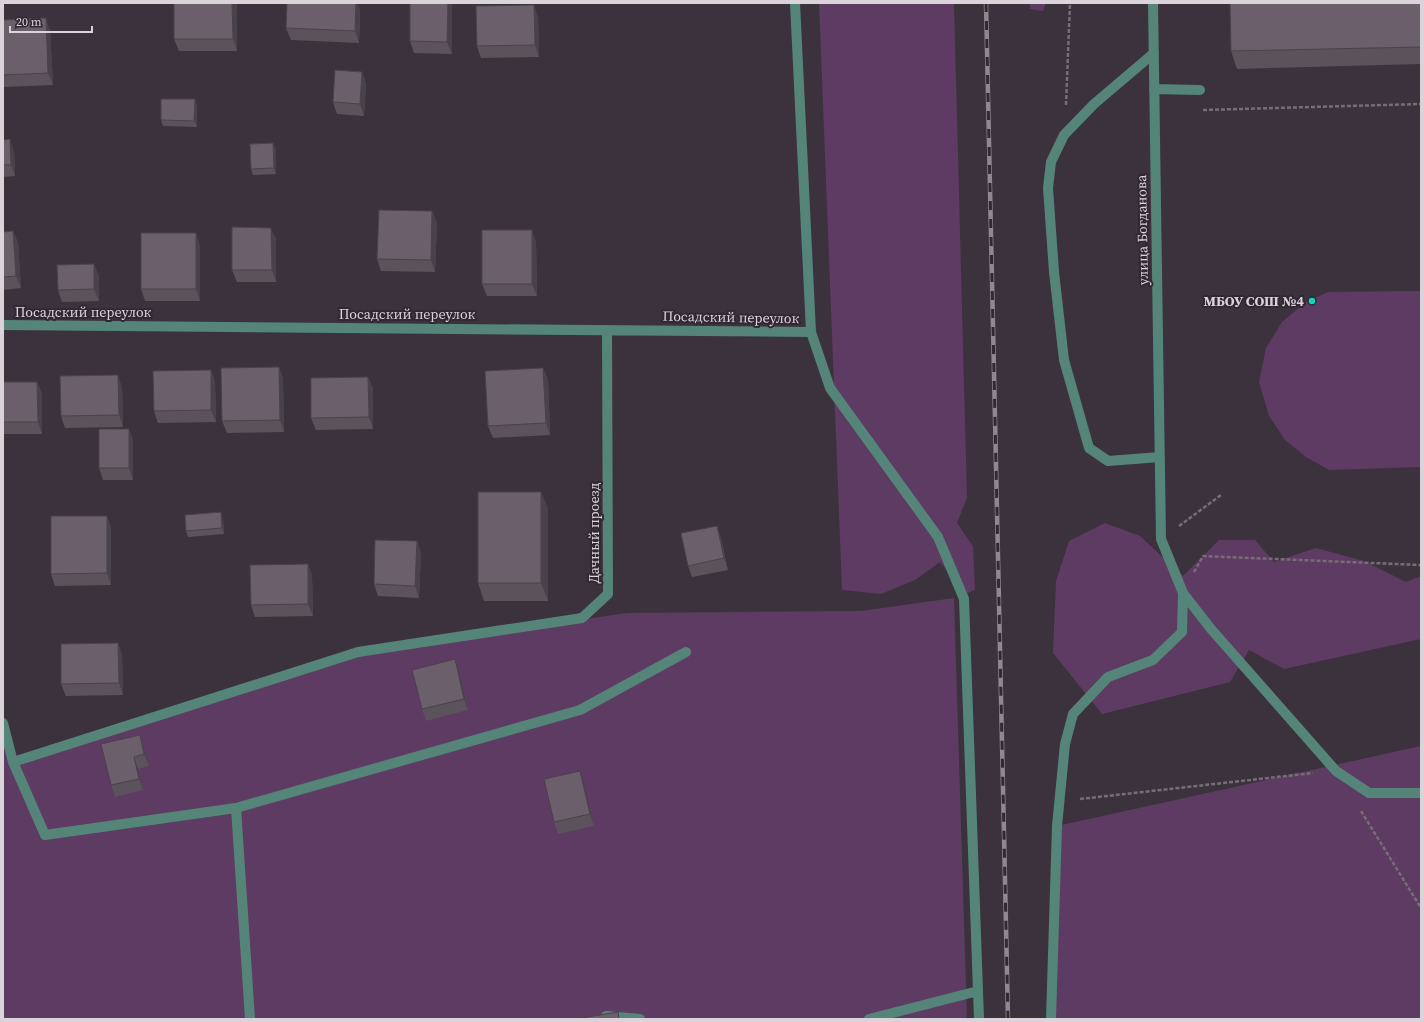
<svg xmlns="http://www.w3.org/2000/svg" width="1424" height="1022" viewBox="0 0 1424 1022" font-family="'Source Serif 4',serif">
  <style>
    .green { fill: #5e3b62 }
    .lines { fill: none; stroke-linecap: round; stroke-linejoin: round }
    .path { stroke: #766d76; stroke-width: 2.5; stroke-dasharray: 4 2; stroke-linecap: butt }
    .minor { stroke: #558579; stroke-width: 10 }
    .rail-casing { stroke: #908891; stroke-width: 4.5 }
    .rail { stroke: #322833; stroke-width: 3; stroke-dasharray: 9; stroke-linecap: butt }
    .wall { fill: #5b525c }
    .shaded-wall { fill: #4a424b }
    .building { fill: #6a5f6b; stroke: #4a424b }
    .poi-dot { fill: #11d5b4; stroke: #322833; stroke-width: 1.5 }
    .labels { text-anchor: middle; stroke-width: 4; stroke-linejoin: round; paint-order: stroke }
    .street-label { font-size: 14px; fill: #dad3da; stroke: #322833 }
    .poi-label { font-size: 14px; font-weight: bold; fill: #dad3da; stroke: #322833; text-anchor: end }
  </style>
  <rect width="100%" height="100%" fill="#3c323d"/>
  <path class="green" d="M819 3H954L967 498 957 523 973 546 975 590 965 594 940 562 915 580 881 594 842 590Z
    M1030 3H1046L1043 11 1030 9Z
    M1421 291V467L1329 470 1306 457 1285 440 1269 416 1259 382 1266 348 1282 322 1306 302 1328 292Z
    M1105 523 1140 536 1183 576 1219 540H1255L1274 562 1316 548 1364 561 1406 582 1421 576V639L1284 669 1249 650 1230 682 1102 714 1053 653 1056 581 1069 541Z
    M954 598 967 1019H3V723L13 762 358 652 627 613 861 611Z
    M1421 746V1019H1051L1057 826Z"/>
  <g class="lines">
    <path class="path" d="M1066 105 1070 3
      M1203 110 1421 104
      M1179 526 1221 495
      M1194 572 1203 556 1421 565
      M1080 799 1313 773
      M1361 811 1421 908"/>
    <path class="minor" d="M795 3 811 332 830 388 938 537 964 599 979 1019
      M1153 3 1161 539 1183 593 1211 629 1336 771 1369 793H1421
      M1154 53 1094 104 1064 135 1051 162 1048 188 1054 272 1064 360 1089 448 1108 461 1160 457
      M1154 89 1200 90
      M3 325 811 332
      M3 723 13 762 358 652 582 618 608 594 607 330
      M13 762 45 835 236 808
      M606 1016 640 1019
      M250 1019 236 808 580 710 686 652
      M869 1019 978 991
      M1051 1019 1057 826 1065 744 1073 714 1108 677 1153 660 1182 632 1183 593"/>
    <defs>
      <path id="rail" d="M986 3 1008 1019"/>
    </defs>
    <use href="#rail" class="rail-casing"/>
    <use href="#rail" class="rail"/>
  </g>
  <path class="wall" d="M237 3V51H179L174 39Z
    M452 3V54L414 53 410 41Z
    M1421 3V64L1237 69 1231 51Z
    M360 9 359 43 291 40 286 28Z
    M538 17 539 57 481 58 477 46Z
    M3 20 50 30 53 85 3 87Z
    M362 72 366 84 364 116 337 114 333 102Z
    M197 105V127L163 126 161 120Z
    M3 140 14 151 15 176 3 177Z
    M273 143 276 149V174L253 175 251 169Z
    M432 211 437 223 435 272 381 271 377 259Z
    M13 231 18 243 21 288 3 290V232Z
    M276 239V282H237L232 270Z
    M536 242 537 296H487L482 284Z
    M200 245V301H145L141 289Z
    M99 276V301L62 302 58 290Z
    M279 367 283 379 284 432 227 433 222 421Z
    M543 368 548 380 550 435 493 438 488 426Z
    M211 370 215 382 216 422 158 423 154 411Z
    M368 377 373 389V429L316 430 311 418Z
    M3 382H37L42 394V434H3Z
    M122 387 123 427 65 428 61 416Z
    M129 429 133 441V480H103L99 468Z
    M541 492 548 509V601H484L478 583Z
    M107 516 111 528V585L55 586 51 574Z
    M223 519 224 534 188 537 186 531Z
    M717 526 721 538 728 570 692 577 688 566Z
    M417 541 421 553 419 598 378 596 374 584Z
    M308 564 312 576 313 616 255 617 251 605Z
    M118 643 122 655 123 695 66 696 61 684Z
    M459 671 468 710 426 721 422 709Z
    M140 735 144 747 149 766 138 769 143 790 115 797 111 785Z
    M584 783 594 826 558 834 554 822Z"/>
  <path class="shaded-wall" d="M232 3H237V51L233 39Z
    M356 3H358L360 9 359 43 355 31Z
    M448 3H452V54L447 42Z
    M534 5 538 17 539 57 535 45Z
    M46 18 50 30 53 85 48 73Z
    M362 72 366 84 364 116 360 104Z
    M195 99 197 105V127L194 121Z
    M10 139 14 151 15 176 11 165Z
    M273 143 276 149V174L274 168Z
    M432 211 437 223 435 272 431 260Z
    M271 228 276 239V282L272 270Z
    M532 230 536 242 537 296 532 284Z
    M13 231 18 243 21 288 16 276Z
    M196 233 200 245V301L196 289Z
    M94 264 99 276V301L94 289Z
    M279 367 283 379 284 432 280 420Z
    M543 368 548 380 550 435 546 423Z
    M211 370 215 382 216 422 211 410Z
    M118 375 122 387 123 427 119 415Z
    M368 377 373 389V429L369 417Z
    M37 382 42 394V434L38 422Z
    M129 429 133 441V480L129 468Z
    M541 492 548 509V601L541 583Z
    M221 512 223 519 224 534 222 528Z
    M107 516 111 528V585L107 573Z
    M717 526 721 538 728 570 724 558Z
    M417 541 421 553 419 598 415 586Z
    M308 564 312 576 313 616 308 604Z
    M118 643 122 655 123 695 119 683Z
    M455 659 459 671 468 710 464 699Z
    M140 735 144 747 149 766 144 754Z
    M134 757 138 769 143 790 139 779Z
    M580 771 584 783 594 826 590 814Z"/>
  <path class="building" d="M174 3H232L233 39H174Z
    M287 3H356L355 31 286 28Z
    M410 3H448L447 42 410 41Z
    M1230 3H1421V47L1231 51Z
    M534 5 535 45 477 46 476 6Z
    M46 18 48 73 3 75V20Z
    M335 70 362 72 360 104 333 102Z
    M161 99H195L194 121 161 120Z
    M10 139 11 165H3V140Z
    M273 143 274 168 251 169 250 144Z
    M379 210 432 211 431 260 377 259Z
    M232 227 271 228 272 270H232Z
    M482 230H532V284H482Z
    M13 231 16 276 3 277V232Z
    M141 233H196V289H141Z
    M94 264V289L58 290 57 265Z
    M279 367 280 420 222 421 221 368Z
    M543 368 546 423 488 426 485 371Z
    M211 370V410L154 411 153 371Z
    M118 375 119 415 61 416 60 376Z
    M368 377 369 417 311 418V378Z
    M3 382H37L38 422H3Z
    M99 429H129V468H99Z
    M478 492H541V583H478Z
    M221 512 222 528 186 531 185 515Z
    M51 516H107V573L51 574Z
    M717 526 724 558 688 566 681 533Z
    M375 540 417 541 415 586 374 584Z
    M308 564V604L251 605 250 565Z
    M118 643 119 683 61 684V644Z
    M455 659 464 699 422 709 412 670Z
    M140 735 144 754 134 757 139 779 111 785 101 744Z
    M580 771 590 814 554 822 544 779Z
    M618 1012 619 1019H575Z"/>
  <circle class="poi-dot" cx="1312" cy="301" r="4"/>
  <g class="labels">
    <g class="street-label">
      <text transform="translate(1142 230) rotate(-91)" y="5">улица Богданова</text>
      <text x="83" y="317">Посадский переулок</text>
      <text x="407" y="319">Посадский переулок</text>
      <text transform="translate(731 317) rotate(1)" y="5">Посадский переулок</text>
      <text transform="translate(594 533) rotate(-90)" y="5">Дачный проезд</text>
    </g>
    <g class="poi-label">
      <text x="1304" y="306">МБОУ СОШ №4</text>
    </g>
  </g>
  <rect width="1424" height="1022" fill="none" stroke="#dad3da" stroke-width="8"/>
  <path d="M10 26v6h82v-6" fill="none" stroke="#dad3da" stroke-width="2"/>
  <text x="16" y="26" font-size="12" fill="#dad3da" stroke="#322833" stroke-width="3" paint-order="stroke">20 m</text>
</svg>
